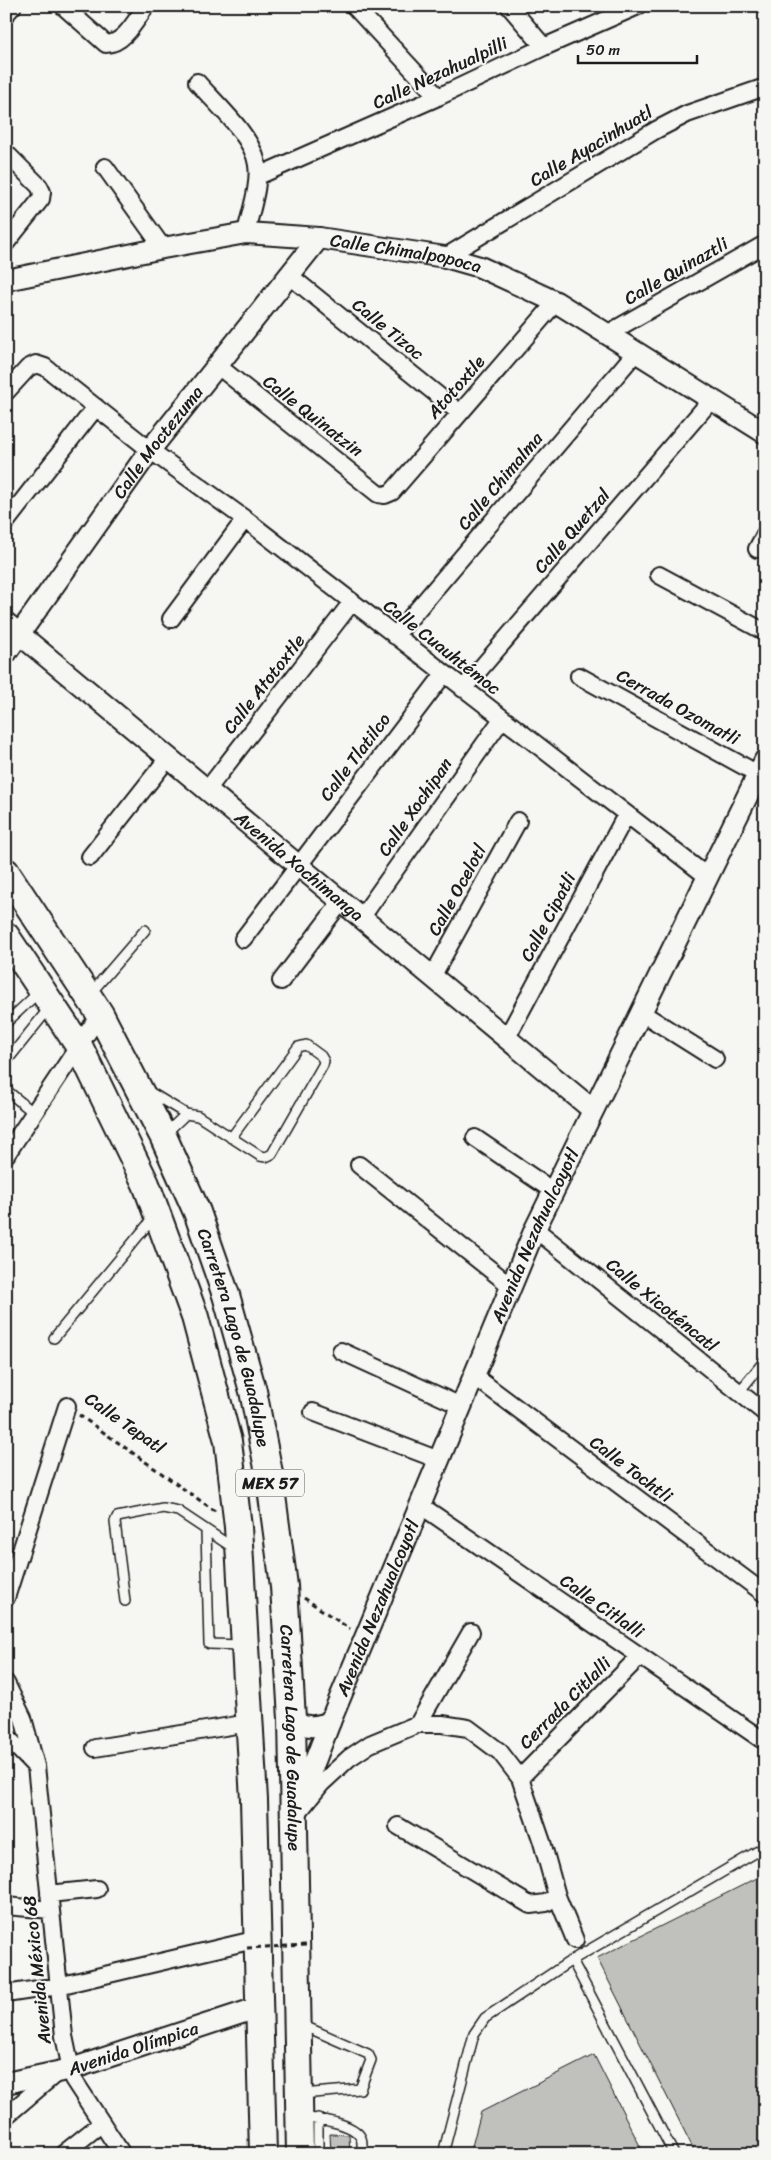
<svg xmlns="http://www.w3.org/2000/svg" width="771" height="2160" viewBox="0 0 771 2160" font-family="Sriracha,sans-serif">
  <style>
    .building { fill: #c0c0bd; stroke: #1c1c1c }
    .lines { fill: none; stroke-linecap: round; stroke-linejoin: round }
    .service-casing { stroke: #1c1c1c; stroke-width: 12 }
    .minor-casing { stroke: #1c1c1c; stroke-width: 20 }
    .tertiary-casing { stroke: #1c1c1c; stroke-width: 24 }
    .primary-casing { stroke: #1c1c1c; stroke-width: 30 }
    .path { stroke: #1c1c1c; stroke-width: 3; stroke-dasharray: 5 4; stroke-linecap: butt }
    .service { stroke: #f6f6f2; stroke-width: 9 }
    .minor { stroke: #f6f6f2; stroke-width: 16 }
    .tertiary { stroke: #f6f6f2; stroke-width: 20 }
    .primary { stroke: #f6f6f2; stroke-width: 26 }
    .path-bridge { stroke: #1c1c1c; stroke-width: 3; stroke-dasharray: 5 4; stroke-linecap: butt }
    .labels { text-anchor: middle; stroke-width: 4; stroke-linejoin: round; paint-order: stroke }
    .shield { fill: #f6f6f2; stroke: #5d5d5c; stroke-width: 1 }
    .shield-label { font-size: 16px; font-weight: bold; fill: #1c1c1c }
    .street-label { font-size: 18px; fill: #1c1c1c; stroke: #f6f6f2 }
  </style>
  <rect width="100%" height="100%" fill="#f6f6f2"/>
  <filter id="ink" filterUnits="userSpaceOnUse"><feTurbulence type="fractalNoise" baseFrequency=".02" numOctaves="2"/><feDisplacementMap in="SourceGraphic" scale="10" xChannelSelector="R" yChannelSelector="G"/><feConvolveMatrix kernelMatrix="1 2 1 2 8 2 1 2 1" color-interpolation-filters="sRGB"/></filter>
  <g filter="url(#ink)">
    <path class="building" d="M765 1874V2154H696L597 1958Z
      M594 2055 644 2154H470L481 2112Z
      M330 2134 349 2135 350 2154H331Z"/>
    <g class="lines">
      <defs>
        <path id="service" d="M90 994 145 930
          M6 1023 40 991
          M6 1062 50 1007
          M6 1090 34 1113
          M148 1091 186 1114 198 1116 260 1156 266 1157 272 1154 323 1065 324 1061 321 1056 306 1045 298 1047 231 1138
          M165 1134 186 1114
          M54 1338 154 1217
          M739 1392 765 1360
          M206 1530 209 1644 243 1645
          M125 1601 115 1522 117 1517 163 1508 178 1511 235 1549
          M572 1960 674 2154
          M302 2025 368 2054 371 2060 360 2089 302 2094
          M302 2118C317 2118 354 2123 361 2138 363 2143 362 2149 361 2154
          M318 2118V2154
          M443 2154 474 2034 485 2018 572 1960 765 1847"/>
        <path id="minor" d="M63 6 106 44C124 44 136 20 146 6
          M354 6 438 97
          M509 6 544 47
          M6 14 13 6
          M197 82C215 103 254 137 257 165 260 187 250 212 246 233
          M6 153 39 186 42 192 41 199 6 243
          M105 167 163 248
          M258 176 438 97 544 47 638 6
          M445 257 656 130 687 114 765 87
          M290 276 460 413
          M607 334 765 244
          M218 366 378 494 385 495 392 492 556 302
          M6 392 28 368 36 364 45 367 150 450 245 519 708 877
          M6 522 96 407
          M757 549 765 534
          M659 575 765 632
          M171 619 245 519
          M395 636 636 352
          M579 676 758 774
          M463 689 712 399
          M207 790 352 602
          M90 857 168 758
          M361 918 502 719
          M243 939 444 674
          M432 977 518 821
          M281 981 341 902
          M642 1013 715 1059
          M506 1039 626 815
          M475 1138 553 1191
          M6 1155 100 1014
          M359 1165 511 1286
          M535 1229 765 1413
          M341 1351 461 1406
          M474 1376 765 1594
          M313 1412 439 1460
          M420 1505 761 1739
          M6 1598 67 1406
          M6 1683 23 1718 36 1766 64 2036 73 2079 122 2154
          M418 1724 471 1632
          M6 1736 34 1765
          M95 1748 249 1723
          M520 1778 640 1656
          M300 1810 321 1784 349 1758 370 1744 418 1724H442L468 1728 500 1752 520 1778 542 1842 557 1896 575 1940
          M398 1826 530 1905 546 1903 557 1896
          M49 1894 97 1889
          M6 1906 51 1910
          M6 1994 58 1986 258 1939
          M6 2116 59 2071
          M63 2154 102 2123"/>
        <g id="tertiary">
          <path id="s1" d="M6 280 163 248 246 233 319 238 445 257 480 267 556 302 765 433"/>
          <path id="s2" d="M6 623 593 1110"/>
          <path id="s3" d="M6 653 150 450 319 238"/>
          <path d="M292 1719C305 1728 315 1728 330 1722"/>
          <path id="s4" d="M296 1810 330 1722 535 1229 765 760"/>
          <path id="s5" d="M6 2083 71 2069 260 2007"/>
        </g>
        <g id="primary">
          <path id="s6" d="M6 872 100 1014 163 1136 197 1212 226 1295 253 1391 269 1473 284 1586 292 1719 300 2154"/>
          <path d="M6 936 79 1046 146 1184 195 1317 228 1441 238 1527 254 1800 263 2154"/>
        </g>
      </defs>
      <use href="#service" class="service-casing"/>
      <use href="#minor" class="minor-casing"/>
      <use href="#tertiary" class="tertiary-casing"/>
      <use href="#primary" class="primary-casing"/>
      <path class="path" d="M79 1415 215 1511
        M304 1598 350 1629"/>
      <use href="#service" class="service"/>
      <use href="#minor" class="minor"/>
      <use href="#tertiary" class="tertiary"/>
      <use href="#primary" class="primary"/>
      <path class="path-bridge" d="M247 1948 307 1945"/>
    </g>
  </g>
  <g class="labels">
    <rect class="shield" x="236" y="1469.5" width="68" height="27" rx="4"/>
    <g class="shield-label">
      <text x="270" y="1489">MEX 57</text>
    </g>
    <g class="street-label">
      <text transform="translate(440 73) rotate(-25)" y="6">Calle Nezahualpilli</text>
      <text transform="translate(591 146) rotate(-31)" y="6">Calle Ayacinhuatl</text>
      <text dy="6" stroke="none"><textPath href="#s1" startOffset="406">Calle Chimalpopoca</textPath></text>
      <text transform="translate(676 271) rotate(-30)" y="6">Calle Quinaztli</text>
      <text transform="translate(388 329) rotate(39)" y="6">Calle Tizoc</text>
      <text transform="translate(456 387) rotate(-49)" y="6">Atotoxtle</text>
      <text transform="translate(313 416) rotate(38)" y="6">Calle Quinatzin</text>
      <text dy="6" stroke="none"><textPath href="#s3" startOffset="260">Calle Moctezuma</textPath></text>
      <text transform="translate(500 481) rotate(-50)" y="6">Calle Chimalma</text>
      <text transform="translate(572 531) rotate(-49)" y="6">Calle Quetzal</text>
      <text transform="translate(442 647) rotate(38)" y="6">Calle Cuauhtémoc</text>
      <text transform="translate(264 684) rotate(-52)" y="6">Calle Atotoxtle</text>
      <text transform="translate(678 707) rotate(29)" y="6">Cerrada Ozomatli</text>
      <text transform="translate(355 757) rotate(-53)" y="6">Calle Tlatilco</text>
      <text transform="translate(415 807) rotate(-55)" y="6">Calle Xochipan</text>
      <text dy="6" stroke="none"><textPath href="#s2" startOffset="381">Avenida Xochimanga</textPath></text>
      <text transform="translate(457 890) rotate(-61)" y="6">Calle Ocelotl</text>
      <text transform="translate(548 917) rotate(-62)" y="6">Calle Cipatli</text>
      <text dy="6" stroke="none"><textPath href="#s4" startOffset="622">Avenida Nezahualcoyotl</textPath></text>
      <text transform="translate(662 1305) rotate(39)" y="6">Calle Xicoténcatl</text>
      <text dy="6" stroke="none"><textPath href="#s6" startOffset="522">Carretera Lago de Guadalupe</textPath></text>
      <text transform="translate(125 1423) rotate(35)" y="6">Calle Tepatl</text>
      <text transform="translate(631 1469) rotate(37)" y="6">Calle Tochtli</text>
      <text transform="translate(602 1606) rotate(35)" y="6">Calle Citlalli</text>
      <text dy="6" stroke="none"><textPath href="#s4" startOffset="218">Avenida Nezahualcoyotl</textPath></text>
      <text transform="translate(565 1703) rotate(-45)" y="6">Cerrada Citlalli</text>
      <text dy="6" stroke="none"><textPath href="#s6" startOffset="928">Carretera Lago de Guadalupe</textPath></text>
      <text transform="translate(37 1970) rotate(-96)" y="6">Avenida México 68</text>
      <text dy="6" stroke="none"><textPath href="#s5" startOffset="132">Avenida Olímpica</textPath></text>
    </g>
  </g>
  <rect width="771" height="2160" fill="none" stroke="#f6f6f2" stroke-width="25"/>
  <rect x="12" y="12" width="746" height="2135" fill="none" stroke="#1c1c1c" stroke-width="2" filter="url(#ink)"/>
  <path d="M578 55v8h119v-8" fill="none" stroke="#1c1c1c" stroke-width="2.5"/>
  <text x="586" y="55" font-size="15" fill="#1c1c1c" stroke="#f6f6f2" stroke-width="4" paint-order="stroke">50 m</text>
</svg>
